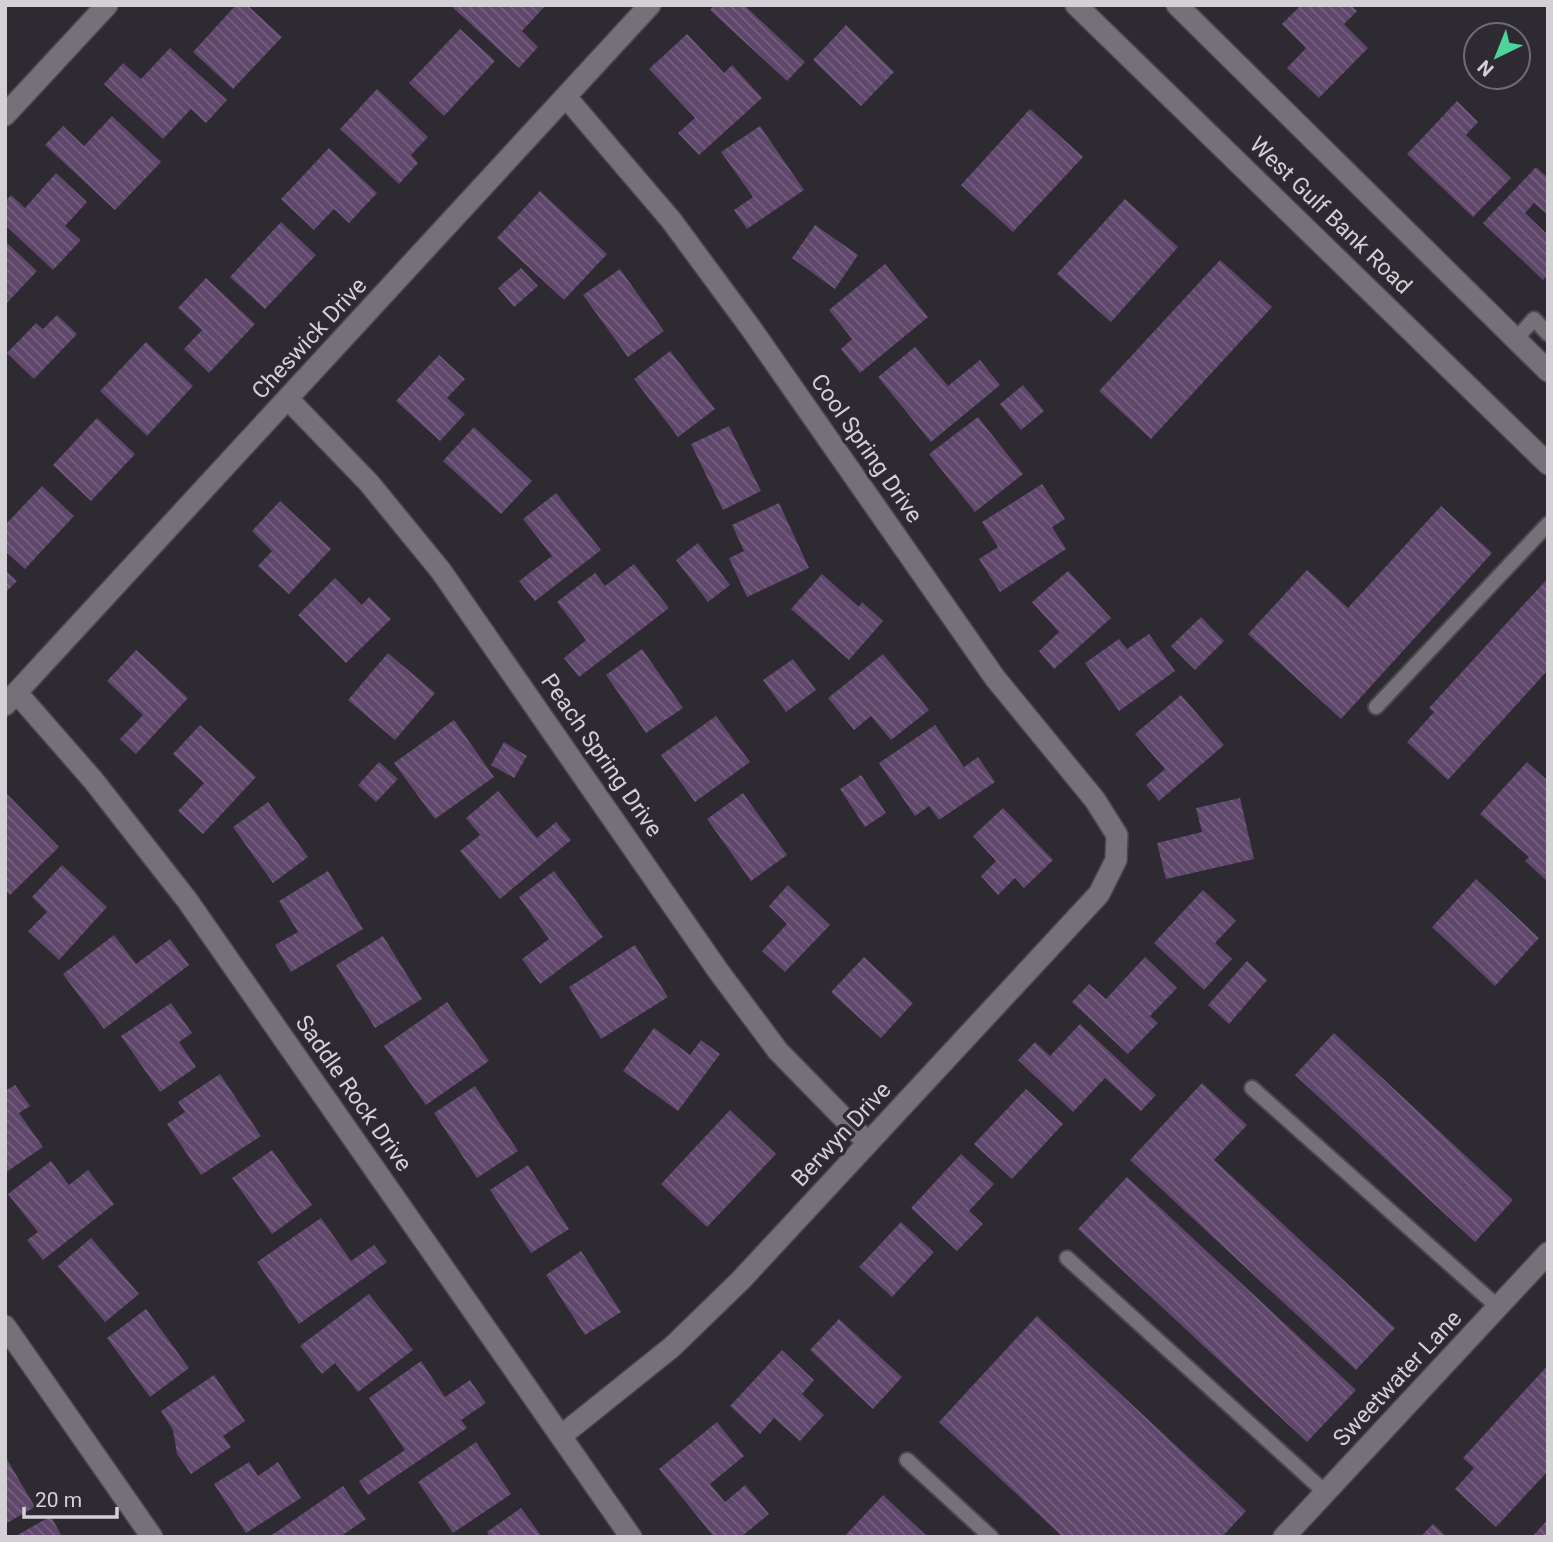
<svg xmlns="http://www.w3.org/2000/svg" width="1553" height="1542" viewBox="0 0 1553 1542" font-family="Roboto,sans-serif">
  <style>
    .building { fill: url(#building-back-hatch) }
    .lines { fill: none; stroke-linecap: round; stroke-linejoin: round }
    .lane-casing { stroke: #4a484e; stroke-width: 18 }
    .street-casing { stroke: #4a484e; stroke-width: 24 }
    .secondary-casing { stroke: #4a484e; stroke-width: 24 }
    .lane { stroke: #747179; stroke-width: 14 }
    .street { stroke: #747179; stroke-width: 21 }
    .secondary { stroke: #747179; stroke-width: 21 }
    .labels { text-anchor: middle; stroke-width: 7; stroke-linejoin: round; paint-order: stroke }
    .street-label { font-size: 23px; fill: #d3d1d6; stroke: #2d2a31 }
  </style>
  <defs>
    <pattern id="building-back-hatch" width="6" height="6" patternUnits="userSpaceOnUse" patternTransform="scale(1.75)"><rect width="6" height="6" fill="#5f466b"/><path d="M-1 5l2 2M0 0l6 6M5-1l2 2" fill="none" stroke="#75607f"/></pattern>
  </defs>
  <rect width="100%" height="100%" fill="#2d2a31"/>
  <path class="building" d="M236 5H247L282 37 233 89 193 52Z
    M450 5H546L522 31 538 47 519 68Z
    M714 5H744L805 62 787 81 710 10Z
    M1301 5H1351L1357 11 1344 24 1368 48 1319 98 1287 68 1306 48 1282 24Z
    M846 25 894 72 861 106 813 60Z
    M460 29 495 61 444 116 409 83Z
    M687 34 724 73 732 65 762 98 699 155 678 133 695 118 649 69Z
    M170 48 227 100 206 123 191 109 163 139 104 84 123 63 141 79Z
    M377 89 428 137 411 155 418 163 399 184 340 129Z
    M1457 101 1478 122 1466 135 1511 178 1473 217 1407 154Z
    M1030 109 1083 157 1013 232 961 185Z
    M112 116 161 162 115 210 45 145 63 126 84 146Z
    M760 126 804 190 747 229 734 210 753 197 721 152Z
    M329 148 377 193 349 223 334 209 314 230 281 199Z
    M1536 167 1548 178V215L1534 203 1525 213 1548 235V275L1543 280 1483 223Z
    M56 173 87 202 65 226 81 240 53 270 5 225V202L11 195 25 208Z
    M540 191 607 254 564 300 497 238Z
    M1125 199 1178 247 1111 322 1057 274Z
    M281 222 316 255 265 309 230 277Z
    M815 225 858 255 835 289 792 258Z
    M5 241 37 271 5 305Z
    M1220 260 1272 307 1151 439 1099 391Z
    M885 264 928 317 860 373 841 349 852 339 829 310Z
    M521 268 538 286 514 307 498 288Z
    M620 269 664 331 628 357 583 295Z
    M206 278 255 324 209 373 184 349 202 330 178 308Z
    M57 315 77 334 34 379 7 353 36 323 43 329Z
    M146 342 193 386 147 436 100 391Z
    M915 347 948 386 980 360 1000 385 931 442 878 377Z
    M670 351 715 409 678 437 634 379Z
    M439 355 465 379 447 398 465 414 440 441 396 401Z
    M1023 385 1044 411 1021 430 1000 404Z
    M978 417 1023 474 975 512 929 454Z
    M97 418 135 454 91 501 53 465Z
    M729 426 761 491 723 510 691 444Z
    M474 427 532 481 501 514 443 461Z
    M1042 484 1065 519 1052 527 1066 549 1000 592 979 559 998 547 982 522Z
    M42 486 74 516 25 569 5 551V525Z
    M556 493 601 550 535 601 519 581 552 556 523 519Z
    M280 501 331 549 289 594 258 566 272 551 252 531Z
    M779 503 809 568 747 597 729 558 744 551 732 525Z
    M1441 506 1492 553 1341 719 1248 634 1307 570 1348 608Z
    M698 543 730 585 708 602 676 560Z
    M634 564 669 608 579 677 564 658 586 640 557 602 595 573 605 586Z
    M5 570 17 581 5 593Z
    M1068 571 1111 618 1054 669 1039 651 1059 632 1032 602Z
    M822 574 859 607 862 602 883 621 849 660 791 609Z
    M335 578 362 605 369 597 391 619 346 663 298 615Z
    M1548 578V670L1448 780 1407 742 1434 712 1429 708Z
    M1201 617 1224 641 1195 670 1171 646Z
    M1149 634 1175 671 1119 711 1085 663 1119 639 1127 649Z
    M642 649 683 708 646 733 606 675Z
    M136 650 188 698 136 754 120 739 143 715 107 681Z
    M388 653 435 693 395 740 348 700Z
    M883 654 929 710 891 740 871 716 854 730 828 698Z
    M793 659 816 690 786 712 763 680Z
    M1181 695 1224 745 1159 801 1146 785 1165 769 1135 734Z
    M716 716 750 762 695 802 661 755Z
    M454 720 494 777 435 819 394 763Z
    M200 725 256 777 203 834 178 811 204 783 173 754Z
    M935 725 964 767 978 757 995 782 939 820 929 806 915 816 879 763Z
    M504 742 527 756 514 778 491 765Z
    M379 762 398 779 376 802 358 785Z
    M1527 762 1548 781V882L1525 861 1529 857 1480 814Z
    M861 775 886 813 865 827 840 789Z
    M498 791 537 838 556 822 571 840 500 899 460 851 480 835 466 818Z
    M743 793 787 855 751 881 707 819Z
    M7 794 59 847 10 895 5 890Z
    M1240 798 1254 859 1166 879 1157 843 1202 832 1196 808Z
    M268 802 308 857 273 883 233 827Z
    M1003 808 1053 860 1024 888 1015 878 998 895 981 876 996 861 973 836Z
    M62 865 107 907 59 960 28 931 47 912 32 897Z
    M328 871 363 929 291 972 275 945 298 932 279 901Z
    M554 871 603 937 540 984 522 959 549 939 519 897Z
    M1476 879 1539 938 1495 986 1432 927Z
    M788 885 830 925 785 972 762 951 787 924 769 906Z
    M1203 890 1236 921 1215 943 1232 959 1204 990 1154 943Z
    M114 935 136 964 170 939 189 965 104 1029 63 974Z
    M383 936 422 999 375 1028 336 965Z
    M635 945 668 997 601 1039 569 987Z
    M864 957 913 1003 881 1038 831 992Z
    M1145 957 1177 988 1150 1016 1158 1023 1128 1054 1072 1002 1089 984 1106 999Z
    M1247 961 1267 980 1229 1024 1208 1005Z
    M447 1002 489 1061 426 1105 384 1046Z
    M171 1003 192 1033 179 1042 196 1067 160 1092 121 1036Z
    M1080 1024 1156 1095 1141 1111 1105 1078 1073 1112 1018 1060 1035 1042 1050 1056Z
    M654 1028 690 1055 701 1040 720 1054 678 1111 623 1071Z
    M1334 1033 1513 1200 1475 1242 1295 1075Z
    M220 1074 261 1136 201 1175 167 1124 185 1112 178 1102Z
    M1202 1083 1247 1125 1214 1160 1395 1328 1356 1370 1130 1160Z
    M15 1085 30 1106 19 1113 43 1147 5 1173V1091Z
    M475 1086 518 1151 477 1178 434 1113Z
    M1026 1089 1063 1124 1012 1179 974 1144Z
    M730 1110 776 1154 707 1227 661 1184Z
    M272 1150 312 1205 272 1234 232 1178Z
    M961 1154 994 1184 969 1211 983 1224 957 1251 911 1208Z
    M51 1161 69 1185 88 1170 114 1204 43 1260 27 1240 38 1232 8 1194Z
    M528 1165 569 1229 531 1253 490 1190Z
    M1127 1177 1356 1390 1307 1442 1078 1229Z
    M321 1218 351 1261 374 1245 387 1262 299 1324 257 1262Z
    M901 1222 934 1252 892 1297 859 1267Z
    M91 1238 139 1294 105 1322 58 1266Z
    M581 1251 621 1312 585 1335 546 1275Z
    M369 1294 413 1350 358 1392 335 1363 322 1374 300 1346Z
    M146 1309 189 1368 150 1397 107 1338Z
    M1037 1316 1246 1511 1222 1537H1063L939 1422Z
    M839 1319 902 1377 873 1409 810 1350Z
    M782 1350 814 1380 802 1394 824 1415 800 1441 774 1418 760 1434 730 1406Z
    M421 1361 445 1397 470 1380 486 1403 461 1420 467 1428 368 1495 359 1481 405 1450 369 1398Z
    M1548 1365V1471L1496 1527 1455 1489 1474 1468 1463 1458Z
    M214 1375 245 1421 223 1436 231 1447 191 1474 177 1454 173 1430 161 1411Z
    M717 1422 744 1456 710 1484 725 1502 745 1485 769 1514 741 1537H714L659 1469Z
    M476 1442 511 1494 453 1533 418 1482Z
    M5 1456 35 1507 5 1524Z
    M249 1462 258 1476 278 1462 301 1498 246 1533 214 1484Z
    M343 1486 366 1519 340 1537H269Z
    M883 1495 928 1537H844Z
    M521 1508 542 1537H490L487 1532Z
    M51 1516 62 1537H14Z
    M1548 1519V1537H1532Z
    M1433 1524 1447 1537H1420Z"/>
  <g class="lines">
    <defs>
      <path id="lane" d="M1514 341 1534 319 1548 334
        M1376 707 1548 524
        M1252 1088 1499 1308
        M1067 1258 1326 1493
        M907 1460 991 1537"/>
      <path id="street" d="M5 115 107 5
        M289 400 369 483 441 571 719 972 778 1051 868 1143
        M17 693 93 780 187 900 631 1537
        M5 705 650 5
        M5 1326 152 1537
        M561 1436 672 1347 741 1280 1099 894 1116 860 1117 835 1095 800 995 678 750 327 671 220 566 97"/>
      <path id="secondary" d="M1076 5 1548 464
        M1177 5 1548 371
        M1284 1537 1548 1253"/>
    </defs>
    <use href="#lane" class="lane-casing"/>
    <use href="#street" class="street-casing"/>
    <use href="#secondary" class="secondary-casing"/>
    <use href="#lane" class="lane"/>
    <use href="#street" class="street"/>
    <use href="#secondary" class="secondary"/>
  </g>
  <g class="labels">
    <g class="street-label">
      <text transform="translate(1331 215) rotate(44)" y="8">West Gulf Bank Road</text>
      <text transform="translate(309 338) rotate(-47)" y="8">Cheswick Drive</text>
      <text transform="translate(867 448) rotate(55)" y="8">Cool Spring Drive</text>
      <text transform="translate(602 755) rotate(55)" y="8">Peach Spring Drive</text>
      <text transform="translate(354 1093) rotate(55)" y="8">Saddle Rock Drive</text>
      <text transform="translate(841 1134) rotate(-47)" y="8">Berwyn Drive</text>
      <text transform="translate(1397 1378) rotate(-47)" y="8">Sweetwater Lane</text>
    </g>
  </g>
  <rect width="1553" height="1542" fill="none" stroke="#d3d1d6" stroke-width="14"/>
  <g transform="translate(1497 56) rotate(223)"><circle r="33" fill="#2d2a31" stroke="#6f6d73" stroke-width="2"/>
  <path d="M0-5L12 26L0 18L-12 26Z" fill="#4ed39a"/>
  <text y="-10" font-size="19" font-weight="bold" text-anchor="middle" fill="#d3d1d6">N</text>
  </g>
  <path d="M24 1507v10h93v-10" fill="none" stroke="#d3d1d6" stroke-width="3.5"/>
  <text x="35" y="1507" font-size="21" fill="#d3d1d6" stroke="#2d2a31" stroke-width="5" paint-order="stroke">20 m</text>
</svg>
